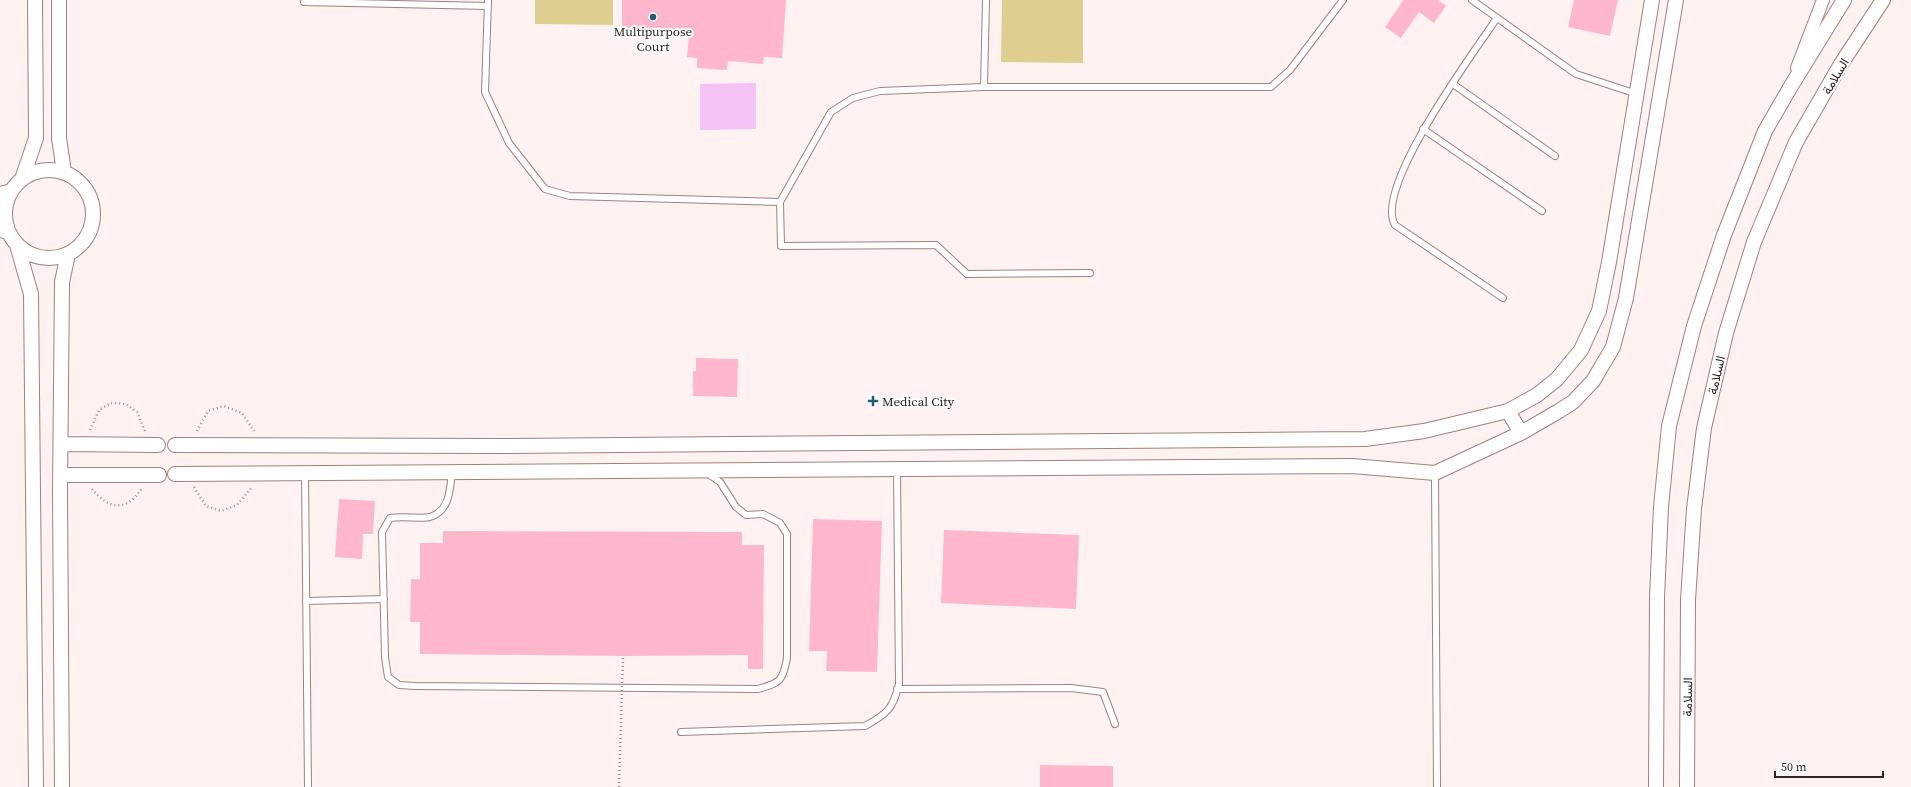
<svg xmlns="http://www.w3.org/2000/svg" width="1911" height="787" viewBox="0 0 1911 787" font-family="'Source Serif 4',Vazirmatn,serif">
  <style>
    .green { fill: #decf91 }
    .water { fill: #f4c2f5 }
    .building { fill: #ffb7ce }
    .lines { fill: none; stroke-linecap: round; stroke-linejoin: round }
    .service-casing { stroke: #9e827d; stroke-width: 8 }
    .minor-casing { stroke: #9e827d; stroke-width: 14 }
    .tertiary-casing { stroke: #9e827d; stroke-width: 16 }
    .path { stroke: #9d908e; stroke-width: 2.5; stroke-dasharray: 1 3; stroke-linecap: butt }
    .service { stroke: #fff; stroke-width: 6 }
    .minor { stroke: #fff; stroke-width: 12 }
    .tertiary { stroke: #fff; stroke-width: 14 }
    .path-bridge { stroke: #9d908e; stroke-width: 2.5; stroke-dasharray: 1 3; stroke-linecap: butt }
    .poi-dot { fill: #225e76; stroke: #fff; stroke-width: 1.5 }
    .labels { text-anchor: middle; stroke-width: 4; stroke-linejoin: round; paint-order: stroke }
    .poi-label { font-size: 13px; fill: #312523; stroke: #fff }
    .street-label { font-size: 13px; fill: #312523; stroke: #fff }
  </style>
  <rect width="100%" height="100%" fill="#fff2f0"/>
  <path class="green" d="M535 0H613V25L535 24Z
    M1002 0H1083V63L1001 62Z"/>
  <path class="water" d="M756 83V129L700 130V84Z"/>
  <path class="building" d="M622 0H786L782 58 764 57 763 64 728 61 727 70 697 68V58L687 57 689 34H622Z
    M1401 0H1438L1446 6 1434 23 1419 12 1401 38 1385 27 1403 1Z
    M1574 0H1618L1610 36 1568 27Z
    M696 358 738 359 737 397 693 396V371H696Z
    M339 499 375 501 373 534H363L362 559 335 557Z
    M813 519 882 521 877 672 826 671 827 651H809Z
    M944 530 1079 535 1076 609 941 603Z
    M443 531 742 532V545H764L763 669H748V655L623 656 420 654V622H410L411 579H420V543H443Z
    M1040 765 1113 766V787H1040Z"/>
  <g class="lines">
    <defs>
      <path id="service" d="M488 0 485 92 509 143 545 189 570 196 780 202 831 112 853 98 880 91 984 87H1271L1290 70 1343 0
        M1472 0 1576 74 1637 94
        M304 2 488 6
        M1497 18C1474 52 1373 188 1395 225L1503 298
        M1453 84 1555 156
        M984 87 986 0
        M1423 129 1542 211
        M780 202 781 246 936 245 967 274 1090 273
        M452 472C450 489 450 511 430 517 422 519 402 516 390 518L382 532 385 657 388 677 399 685 415 686 758 689C780 683 783 681 787 658V534L780 523 763 514 746 515 736 507 720 482 707 473
        M305 473 308 787
        M1435 473 1437 787
        M306 601 384 599
        M897 689 1071 688 1103 692 1115 724
        M681 732 865 726C887 714 893 709 899 684L897 469"/>
      <path id="minor" d="M1797 68 1823 0
        M0 193 12 190
        M0 231 9 233"/>
      <path id="tertiary" d="M59 0V138L64 172
        M5 214a44 44 0 1 1 88 0a44 44 0 1 1-88 0Z
        M22 179 36 138 35 0
        M17 245 31 294 36 787
        M1508 411 1521 433
        M61 444 158 445
        M175 445 497 446 1365 439 1424 431 1508 411 1537 395 1557 379 1581 350 1599 311 1609 262 1652 0
        M175 474 1352 466 1435 473 1521 433 1559 411 1573 402 1593 381 1613 347 1626 298 1676 0
        M61 475H159
        M62 787 60 491 62 282 68 254
        M1656 787 1657 597 1661 507 1669 426 1694 326 1724 235 1765 131 1791 86 1844 0
        M1687 787 1688 600 1694 509 1704 428 1726 333 1754 242 1796 142 1841 64 1883 0"/>
    </defs>
    <use href="#service" class="service-casing"/>
    <use href="#minor" class="minor-casing"/>
    <use href="#tertiary" class="tertiary-casing"/>
    <path class="path" d="M90 430 99 410 111 403 126 404 137 412 145 431
      M197 431 208 411 224 406 242 413 254 431
      M194 487 206 506 221 511 237 505 252 487
      M92 489C109 510 127 512 142 488"/>
    <use href="#service" class="service"/>
    <use href="#minor" class="minor"/>
    <use href="#tertiary" class="tertiary"/>
    <path class="path-bridge" d="M619 787 623 656"/>
  </g>
  <g class="poi-dot">
    <circle cx="653" cy="17" r="4"/>
    <path d="M871 395h4v4h4v4h-4v4h-4v-4h-4v-4h4z"/>
  </g>
  <g class="labels">
    <g class="poi-label">
      <text x="653" y="36">Multipurpose<tspan x="653" dy="15">Court</tspan></text>
      <text x="882" y="406" text-anchor="start">Medical City</text>
    </g>
    <g class="street-label">
      <text transform="translate(1835 76) rotate(-59)" y="5">السلامة</text>
      <text transform="translate(1716 375) rotate(-77)" y="5">السلامة</text>
      <text transform="translate(1687 697) rotate(-89)" y="5">السلامة</text>
    </g>
  </g>
  <path d="M1775 771v6h108v-6" fill="none" stroke="#312523" stroke-width="2"/>
  <text x="1781" y="771" font-size="12" fill="#312523" stroke="#ffffff" stroke-width="3" paint-order="stroke">50 m</text>
</svg>
